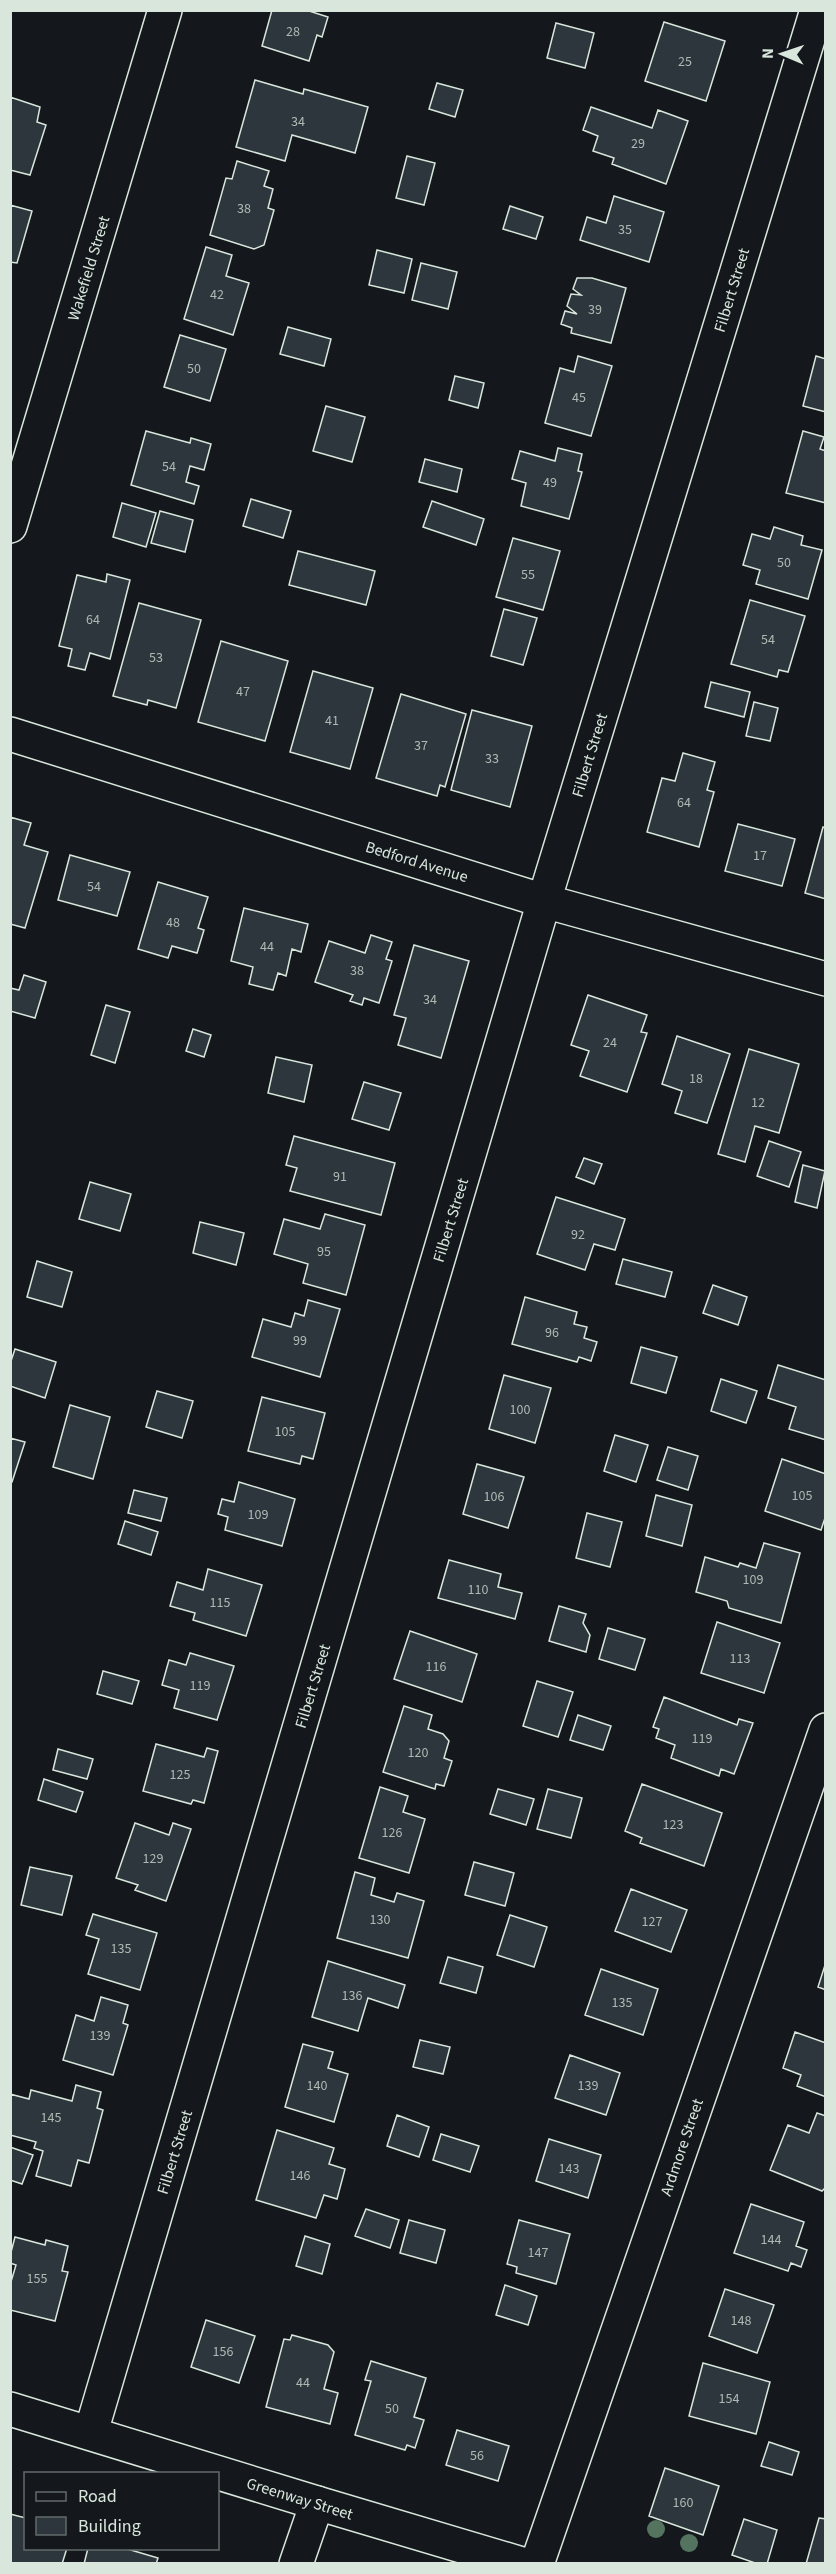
<svg xmlns="http://www.w3.org/2000/svg" width="836" height="2574" viewBox="0 0 836 2574" font-family="'Source Sans 3',sans-serif">
  <style>
    .building { fill: #2c363c; stroke: #d8e6dc; stroke-width: 1.5 }
    .lines { fill: none; stroke-linecap: round; stroke-linejoin: round }
    .minor-casing { stroke: #d8e6dc; stroke-width: 36 }
    .secondary-casing { stroke: #d8e6dc; stroke-width: 36 }
    .minor { stroke: #14181c; stroke-width: 33 }
    .secondary { stroke: #14181c; stroke-width: 33 }
    .tree { fill: #55745f }
    .labels { text-anchor: middle; stroke-width: 4.5; stroke-linejoin: round; paint-order: stroke }
    .number-label { font-size: 14px; fill: #adbab4 }
    .street-label { font-size: 16px; fill: #d8e6dc; stroke: #14181c }
  </style>
  <rect width="100%" height="100%" fill="#14181c"/>
  <path class="building" d="M272 10H306L328 17 322 37 317 35 309 61 262 46Z
    M664 22 725 41 706 101 645 81Z
    M556 23 594 33 585 68 547 58Z
    M255 80 303 94 304 89 368 107 355 153 292 135 285 161 236 147Z
    M437 83 463 90 455 117 429 109Z
    M10 97 40 107 37 122 46 125 30 175 10 170Z
    M591 107 652 128 658 110 688 121 666 184 612 164 614 158 593 151 598 136 583 130Z
    M407 156 435 163 424 205 396 198Z
    M237 161 269 171 264 186 273 189 268 208 274 210 264 245 254 249 210 235 226 178 232 179Z
    M614 196 664 212 649 262 580 240 587 217 606 223Z
    M10 205 32 211 17 263 10 262Z
    M510 206 543 217 536 239 503 229Z
    M206 247 232 255 226 276 249 283 233 335 184 319Z
    M377 250 412 259 404 293 369 285Z
    M421 263 457 272 448 309 412 300Z
    M577 278H592L626 288 611 343 571 333 572 328 561 324 565 311 577 314 567 306 571 294 581 295 573 289Z
    M288 327 331 339 324 366 280 354Z
    M180 335 226 349 210 401 164 387Z
    M578 356 612 366 591 436 545 423 560 368 574 372Z
    M816 356 826 359V412L803 406Z
    M455 376 484 383 478 408 449 400Z
    M326 406 365 417 352 462 313 451Z
    M146 431 190 443 191 438 211 444 204 470 190 466 186 482 199 486 194 504 131 485Z
    M803 431 824 437 820 449 826 451V503L786 493Z
    M558 448 582 454 578 471 582 472 569 519 521 506 526 483 512 479 520 451 555 461Z
    M425 459 462 469 457 492 419 482Z
    M251 499 291 511 283 538 243 526Z
    M432 501 484 519 476 545 423 527Z
    M122 503 156 513 146 547 113 537Z
    M160 511 193 520 185 552 151 543Z
    M774 527 803 536 801 545 822 550 808 599 756 584 760 570 743 565 752 534 770 539Z
    M513 538 560 551 543 610 496 597Z
    M298 551 375 571 366 605 289 585Z
    M107 574 130 580 110 659 90 653 85 670 68 666 72 649 59 646 77 575 106 582Z
    M750 600 805 616 788 672 779 670 777 677 731 664Z
    M139 603 201 620 176 708 148 700 147 705 113 696Z
    M504 609 537 618 523 665 491 656Z
    M221 641 288 661 265 741 198 722Z
    M313 671 373 688 350 769 290 752Z
    M711 682 750 692 744 717 705 707Z
    M401 694 466 714 445 787 440 785 437 796 376 778Z
    M754 702 778 708 770 741 746 736Z
    M472 710 532 726 510 807 451 790Z
    M683 753 715 762 707 790 714 792 699 847 647 832 662 778 675 781Z
    M10 817 31 823 24 845 48 852 25 928 10 924Z
    M738 824 795 839 782 886 725 871Z
    M823 827 826 828V899L805 893Z
    M70 855 130 872 117 916 58 900Z
    M158 882 208 897 198 928 204 930 197 953 172 946 168 958 138 949Z
    M244 908 308 924 301 952 292 949 286 976 278 973 273 990 249 984 253 967 231 961Z
    M371 935 392 942 386 959 392 961 379 1003 364 998 362 1005 350 1001 353 995 315 982 329 941 365 953Z
    M414 945 469 961 441 1058 398 1045 406 1018 394 1015Z
    M24 975 46 982 35 1018 10 1011V988L19 990Z
    M588 995 647 1015 641 1032 647 1033 627 1092 580 1076 589 1051 571 1045Z
    M106 1005 130 1012 115 1063 91 1055Z
    M193 1029 211 1035 204 1057 186 1051Z
    M677 1036 730 1054 707 1123 675 1113 682 1091 662 1084Z
    M749 1049 799 1064 779 1133 755 1126 745 1162 718 1154Z
    M276 1057 312 1065 304 1102 268 1093Z
    M364 1082 401 1093 389 1130 352 1119Z
    M294 1136 395 1163 381 1215 290 1191 297 1168 286 1165Z
    M769 1141 801 1152 789 1187 757 1176Z
    M584 1158 602 1164 594 1184 576 1177Z
    M803 1165 825 1171 817 1208 795 1202Z
    M90 1182 131 1194 120 1231 79 1219Z
    M556 1197 625 1219 615 1250 594 1244 585 1270 537 1254Z
    M325 1214 365 1225 346 1295 303 1283 308 1264 274 1254 284 1219 320 1229Z
    M200 1222 244 1233 236 1265 193 1253Z
    M623 1259 672 1272 665 1297 616 1284Z
    M37 1261 72 1272 62 1307 27 1297Z
    M713 1285 747 1297 738 1325 703 1313Z
    M525 1297 577 1312 574 1324 587 1327 584 1338 597 1342 591 1361 579 1357 577 1362 512 1344Z
    M308 1300 340 1309 320 1377 252 1357 263 1319 291 1327 295 1313 304 1316Z
    M641 1347 677 1357 666 1393 631 1383Z
    M15 1349 56 1362 45 1398 10 1386V1364Z
    M778 1365 826 1380V1440L789 1429 796 1407 768 1398Z
    M504 1375 551 1388 535 1443 489 1429Z
    M721 1379 757 1391 746 1423 711 1411Z
    M157 1391 193 1401 182 1438 146 1427Z
    M262 1397 325 1413 313 1459 302 1456 300 1464 248 1451Z
    M70 1405 110 1417 93 1479 53 1467Z
    M615 1435 648 1445 636 1482 604 1471Z
    M10 1438 25 1442 12 1482H10Z
    M668 1447 698 1456 688 1490 657 1480Z
    M782 1459 826 1474V1515L821 1530 765 1511Z
    M477 1464 524 1477 508 1528 463 1514Z
    M239 1482 295 1499 282 1546 225 1530 228 1517 218 1514 222 1499 234 1502Z
    M134 1490 167 1498 161 1521 128 1513Z
    M656 1495 692 1505 682 1546 646 1536Z
    M587 1513 622 1522 610 1567 576 1558Z
    M125 1521 158 1532 151 1555 118 1544Z
    M764 1543 800 1553 781 1623 729 1608 727 1601 696 1592 705 1557 738 1567 740 1563 756 1568Z
    M449 1560 501 1574 498 1587 522 1593 515 1619 438 1598Z
    M208 1569 262 1585 246 1636 193 1620 195 1613 170 1606 177 1582 203 1590Z
    M559 1606 586 1614 583 1623 590 1635 586 1652 549 1641Z
    M717 1622 780 1643 764 1693 701 1673Z
    M608 1628 645 1639 635 1670 599 1659Z
    M410 1631 477 1654 462 1702 394 1679Z
    M190 1653 234 1666 217 1720 174 1708 179 1690 162 1685 169 1660 186 1665Z
    M103 1671 139 1681 132 1704 97 1694Z
    M537 1681 573 1692 558 1737 523 1726Z
    M664 1697 737 1725 739 1719 753 1723 734 1774 721 1769 719 1776 671 1758 675 1745 656 1738 659 1729 653 1727Z
    M404 1706 432 1715 428 1729 443 1734 449 1741 444 1758 452 1761 444 1786 436 1784 435 1789 383 1772Z
    M578 1715 611 1726 603 1750 570 1740Z
    M156 1744 204 1757 207 1748 218 1751 204 1803 193 1800 191 1804 143 1791Z
    M58 1749 93 1759 87 1779 53 1770Z
    M44 1779 83 1792 76 1812 38 1800Z
    M642 1784 722 1813 704 1866 640 1843 642 1838 625 1831Z
    M380 1787 408 1796 403 1812 425 1819 409 1873 359 1858Z
    M498 1789 534 1799 526 1825 490 1814Z
    M548 1789 582 1798 571 1838 537 1829Z
    M135 1823 169 1835 173 1823 191 1829 166 1901 135 1890 138 1885 116 1878Z
    M474 1862 514 1873 505 1906 465 1895Z
    M30 1867 72 1876 62 1915 21 1905Z
    M355 1872 375 1878 371 1895 394 1902 397 1893 424 1901 408 1958 337 1938Z
    M631 1889 687 1910 671 1952 615 1931Z
    M93 1914 157 1933 140 1990 88 1974 99 1939 86 1935Z
    M510 1915 547 1927 534 1967 497 1955Z
    M448 1957 483 1967 476 1993 440 1983Z
    M328 1961 405 1985 398 2008 368 1998 358 2031 312 2017Z
    M826 1962V1990L818 1987Z
    M601 1969 658 1989 643 2035 585 2015Z
    M101 1997 128 2005 123 2023 128 2025 113 2075 63 2060 76 2015 94 2021Z
    M795 2032 826 2043V2097L797 2086 801 2075 783 2068Z
    M420 2040 450 2047 443 2074 413 2067Z
    M303 2044 333 2052 328 2068 348 2074 334 2122 285 2107Z
    M570 2055 620 2073 606 2115 555 2098Z
    M76 2085 101 2092 97 2108 103 2110 89 2163 78 2160 71 2186 36 2176 43 2151 34 2148 36 2142 10 2135V2094L29 2099 31 2090 72 2101Z
    M817 2113 826 2116V2187L822 2191 770 2170 788 2125 809 2133Z
    M397 2115 429 2127 419 2157 387 2146Z
    M277 2130 334 2148 329 2164 345 2169 337 2199 324 2195 316 2218 256 2200Z
    M441 2134 479 2146 470 2172 433 2160Z
    M549 2139 601 2155 588 2198 536 2181Z
    M10 2147 33 2155 22 2184 10 2180Z
    M751 2204 804 2222 796 2246 807 2250 801 2267 791 2263 788 2271 734 2253Z
    M366 2209 399 2220 390 2248 355 2236Z
    M409 2220 445 2230 436 2263 400 2253Z
    M519 2220 570 2234 556 2284 516 2273 517 2267 507 2264Z
    M305 2236 330 2244 322 2274 296 2266Z
    M15 2237 45 2245 46 2240 68 2246 62 2271 68 2272 55 2321 10 2310V2285L16 2265 10 2263V2256Z
    M505 2285 537 2296 528 2325 496 2315Z
    M725 2289 774 2305 757 2353 709 2336Z
    M206 2320 255 2336 239 2383 191 2367Z
    M292 2335 328 2345 334 2352 324 2389 338 2393 330 2424 266 2407 284 2339 290 2340Z
    M371 2361 426 2378 414 2417 424 2420 415 2448 407 2445 405 2450 355 2435 371 2381 365 2380Z
    M703 2363 770 2382 756 2434 689 2416Z
    M457 2430 509 2446 498 2481 446 2465Z
    M769 2442 799 2452 792 2475 761 2466Z
    M665 2468 719 2486 703 2535 649 2516Z
    M10 2514 26 2518V2548H67L62 2564H10Z
    M819 2518 826 2519V2564H806Z
    M744 2519 777 2530 767 2564H758L732 2555Z
    M88 2548H124L158 2558 156 2564H84Z"/>
  <g class="lines">
    <defs>
      <path id="minor" d="M10 526 165 10
        M10 734 544 901 826 979
        M10 2409 317 2503
        M91 2432 544 901 817 10"/>
      <path id="secondary" d="M296 2564 317 2503 522 2564
        M537 2564 826 1730"/>
    </defs>
    <use href="#minor" class="minor-casing"/>
    <use href="#secondary" class="secondary-casing"/>
    <use href="#minor" class="minor"/>
    <use href="#secondary" class="secondary"/>
  </g>
  <g class="tree">
    <circle cx="656" cy="2529" r="9"/>
    <circle cx="689" cy="2543" r="9"/>
  </g>
  <g class="labels">
    <g class="number-label">
      <text x="293" y="36">28</text>
      <text x="685" y="66">25</text>
      <text x="298" y="126">34</text>
      <text x="638" y="148">29</text>
      <text x="244" y="213">38</text>
      <text x="625" y="234">35</text>
      <text x="217" y="299">42</text>
      <text x="595" y="314">39</text>
      <text x="194" y="373">50</text>
      <text x="579" y="402">45</text>
      <text x="169" y="471">54</text>
      <text x="550" y="487">49</text>
      <text x="784" y="567">50</text>
      <text x="528" y="579">55</text>
      <text x="93" y="624">64</text>
      <text x="768" y="644">54</text>
      <text x="156" y="662">53</text>
      <text x="243" y="696">47</text>
      <text x="332" y="725">41</text>
      <text x="421" y="750">37</text>
      <text x="492" y="763">33</text>
      <text x="684" y="807">64</text>
      <text x="760" y="860">17</text>
      <text x="94" y="891">54</text>
      <text x="173" y="927">48</text>
      <text x="267" y="951">44</text>
      <text x="357" y="975">38</text>
      <text x="430" y="1004">34</text>
      <text x="610" y="1047">24</text>
      <text x="696" y="1083">18</text>
      <text x="758" y="1107">12</text>
      <text x="340" y="1181">91</text>
      <text x="578" y="1239">92</text>
      <text x="324" y="1256">95</text>
      <text x="552" y="1337">96</text>
      <text x="300" y="1345">99</text>
      <text x="520" y="1414">100</text>
      <text x="285" y="1436">105</text>
      <text x="802" y="1500">105</text>
      <text x="494" y="1501">106</text>
      <text x="258" y="1519">109</text>
      <text x="753" y="1584">109</text>
      <text x="478" y="1594">110</text>
      <text x="220" y="1607">115</text>
      <text x="740" y="1663">113</text>
      <text x="436" y="1671">116</text>
      <text x="200" y="1690">119</text>
      <text x="702" y="1743">119</text>
      <text x="418" y="1757">120</text>
      <text x="180" y="1779">125</text>
      <text x="673" y="1829">123</text>
      <text x="392" y="1837">126</text>
      <text x="153" y="1863">129</text>
      <text x="380" y="1924">130</text>
      <text x="652" y="1926">127</text>
      <text x="121" y="1953">135</text>
      <text x="352" y="2000">136</text>
      <text x="622" y="2007">135</text>
      <text x="100" y="2040">139</text>
      <text x="317" y="2090">140</text>
      <text x="588" y="2090">139</text>
      <text x="51" y="2122">145</text>
      <text x="569" y="2173">143</text>
      <text x="300" y="2180">146</text>
      <text x="771" y="2244">144</text>
      <text x="538" y="2257">147</text>
      <text x="37" y="2283">155</text>
      <text x="741" y="2325">148</text>
      <text x="223" y="2356">156</text>
      <text x="303" y="2387">44</text>
      <text x="729" y="2403">154</text>
      <text x="392" y="2413">50</text>
      <text x="477" y="2460">56</text>
      <text x="683" y="2507">160</text>
    </g>
    <g class="street-label">
      <text transform="translate(88 268) rotate(-73)" y="6">Wakefield Street</text>
      <text transform="translate(731 290) rotate(-73)" y="6">Filbert Street</text>
      <text transform="translate(589 755) rotate(-73)" y="6">Filbert Street</text>
      <text transform="translate(417 861) rotate(17)" y="6">Bedford Avenue</text>
      <text transform="translate(450 1220) rotate(-73)" y="6">Filbert Street</text>
      <text transform="translate(312 1686) rotate(-73)" y="6">Filbert Street</text>
      <text transform="translate(681 2147) rotate(-71)" y="6">Ardmore Street</text>
      <text transform="translate(174 2152) rotate(-73)" y="6">Filbert Street</text>
      <text transform="translate(300 2498) rotate(17)" y="6">Greenway Street</text>
    </g>
  </g>
  <rect width="836" height="2574" fill="none" stroke="#d8e6dc" stroke-width="24"/>
  <rect x="24" y="2472" width="195" height="78" fill="#14181c" stroke="#626a69" stroke-width="1.5"/>
  <rect x="36" y="2492" width="30" height="9" fill="#14181c" stroke="#626a69" stroke-width="1.5"/>
  <text x="78" y="2502" font-size="18" fill="#d8e6dc">Road</text>
  <rect x="36" y="2517" width="30" height="18" fill="#2c363c" stroke="#626a69" stroke-width="1.5"/>
  <text x="78" y="2532" font-size="18" fill="#d8e6dc">Building</text>
  <g transform="translate(782 54) rotate(272)" stroke="#14181c" stroke-width="4.5" paint-order="stroke">
  <path d="M0-4.5L10 22L0 15L-10 22Z" fill="#d8e6dc"/>
  <text y="-9" font-size="16" font-weight="bold" text-anchor="middle" fill="#d8e6dc">N</text>
  </g>
</svg>
